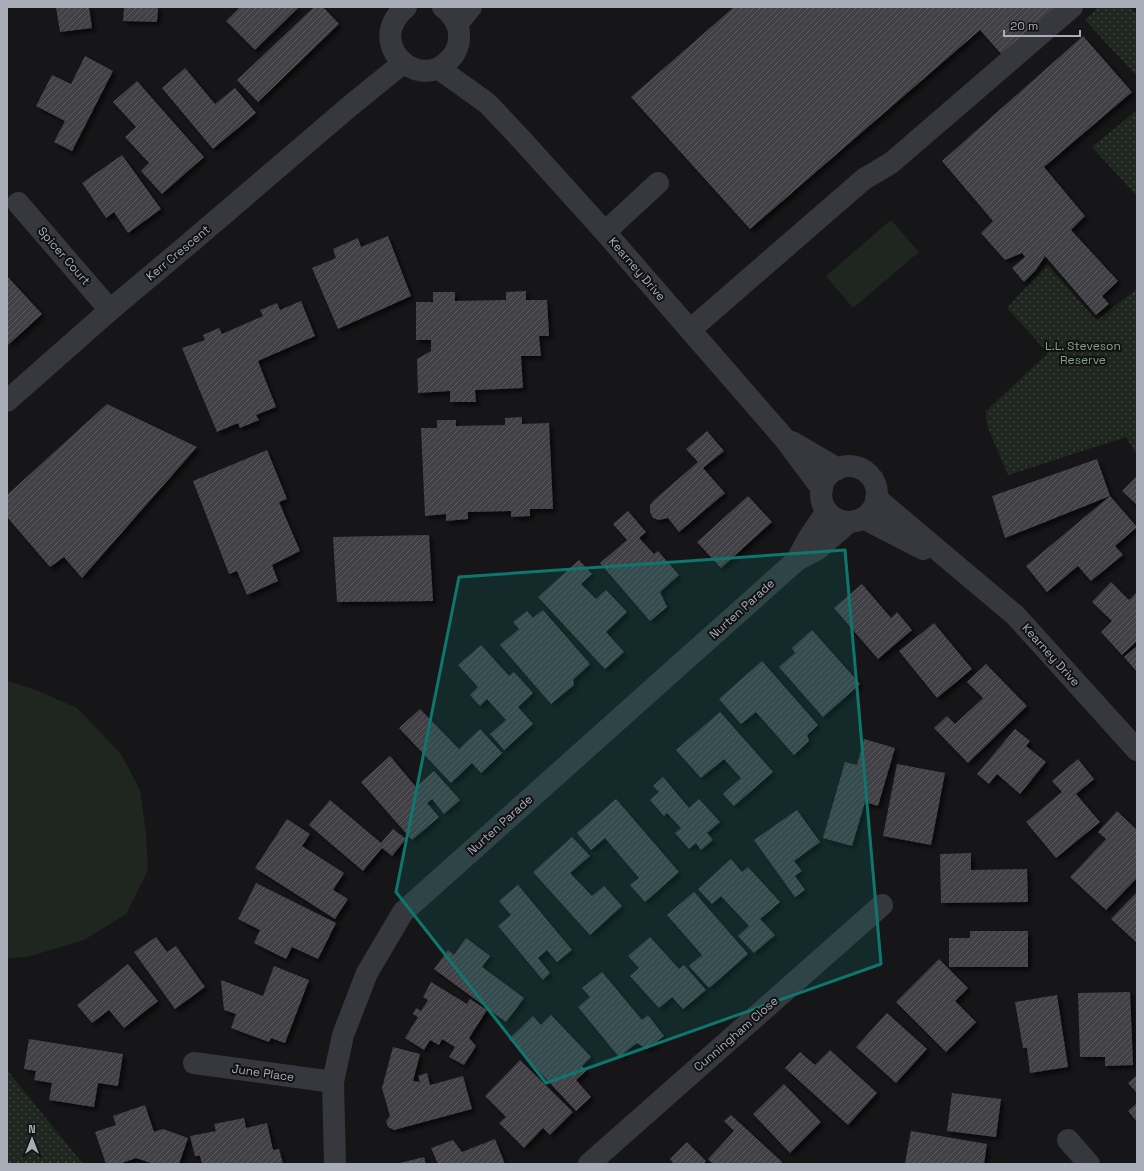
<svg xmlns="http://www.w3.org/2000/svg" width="1144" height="1171" viewBox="0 0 1144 1171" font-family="'Space Grotesk',sans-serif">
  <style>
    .grass { fill: #1e261f }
    .park { fill: url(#park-dots) }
    .building { fill: url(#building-hatch); filter: url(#shadow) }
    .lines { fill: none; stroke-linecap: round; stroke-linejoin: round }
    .minor { stroke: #37383d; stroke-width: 22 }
    .marked { fill: #0f766e; fill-opacity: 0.2; stroke: #0f766e; stroke-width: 3; stroke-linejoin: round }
    .labels { text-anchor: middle; stroke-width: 4; stroke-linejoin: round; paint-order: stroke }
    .street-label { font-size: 12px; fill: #a8adb8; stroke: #111113 }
    .park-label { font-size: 12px; fill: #7fa381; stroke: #111113 }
  </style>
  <defs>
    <pattern id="park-dots" width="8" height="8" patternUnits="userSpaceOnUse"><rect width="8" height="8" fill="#1e261f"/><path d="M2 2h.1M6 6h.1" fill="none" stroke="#3c433d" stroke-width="1.8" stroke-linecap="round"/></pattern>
    <pattern id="building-hatch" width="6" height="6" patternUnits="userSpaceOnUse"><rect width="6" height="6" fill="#404145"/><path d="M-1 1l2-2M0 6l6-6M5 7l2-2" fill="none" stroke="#595a5e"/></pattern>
    <filter id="shadow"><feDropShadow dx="3.5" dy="3.5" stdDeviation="2" flood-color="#0009"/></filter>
  </defs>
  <rect width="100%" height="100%" fill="#161618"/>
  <path class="grass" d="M891 220 919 252 853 308 826 276Z
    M7 681 36 690 77 708 121 754 140 790 146 833 148 870 126 914 84 940 27 957 7 958Z"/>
  <path class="park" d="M1099 7H1129L1137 14V76L1085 20Z
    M1137 110V196L1092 147Z
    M1047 264 1096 320 1137 289V455L1126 437 1008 475 987 425 986 411 1048 353 1007 308Z
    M7 1070 83 1164H7Z"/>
  <path class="building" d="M56 7H89L92 28 60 32Z
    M124 7H158L157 22 123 21Z
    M240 7H299L255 50 226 21Z
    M314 7H323L339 24 258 102 237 80Z
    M734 7H1059L1004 57 980 30 750 229 631 97Z
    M1083 36 1132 92 1044 167 1085 216 1071 230 1118 281 1102 296 1109 304 1096 315 1045 256 1036 270 1024 282 1012 268 1025 257 1022 253 1005 260 981 233 993 221 942 161Z
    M85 56 113 71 72 151 54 142 65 121 36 106 52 75 71 84Z
    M185 68 215 104 235 88 256 113 213 149 162 88Z
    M137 81 204 157 162 194 141 171 149 163 125 137 136 127 113 102Z
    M122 155 161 209 128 233 114 212 106 218 82 183Z
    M388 236 411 296 338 329 312 268 336 258 333 249 358 238 361 247Z
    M7 276 42 314 8 345 7 343Z
    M526 291V300H547L549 336H539L541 356H521L523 388 475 390 476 402H450V391L418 393 417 359 431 351V340H416V302H433V292H455V301L506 300V292Z
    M301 301 315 336 258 361 276 407 256 415 259 420 240 428 238 423 217 432 182 348 205 340 203 335 219 328 222 334 263 316 260 310 277 303 280 310Z
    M107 404 197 447 82 578 64 557 50 567 7 517V495Z
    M522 417V424L549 423 553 509H530V516L511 517V511L468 512V519L446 521V514L425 516 421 428H437V420H456V426L505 425V418Z
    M707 431 724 451 703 468 725 493 679 532 668 518 659 520 653 518 650 512V505L654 500 698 462 686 449Z
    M267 450 287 499 279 502 300 551 272 565 278 581 247 595 237 571 229 574 193 481Z
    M1097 459 1110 496 1005 538 992 496Z
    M1137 476V505L1122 491Z
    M748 496 772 522 721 568 697 542Z
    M1110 496 1137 527 1115 546 1123 555 1091 581 1078 566 1047 592 1026 566Z
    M628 511 646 532 639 538 654 554 658 551 679 575 660 592 667 607 650 621 600 563 627 540 613 524Z
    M429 535 433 601 337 602 333 537Z
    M579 560 592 574 581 584 596 599 606 590 627 612 606 632 624 652 605 669 538 597Z
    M1111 582 1129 600 1137 592V641L1122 655 1101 632 1112 621 1092 602Z
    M862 584 891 618 897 612 912 630 878 659 834 608Z
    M543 610 590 664 573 680 574 685 551 704 500 645 519 629 513 622 527 611 533 618Z
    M934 623 972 669 937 698 899 651Z
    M812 630 860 684 823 717 779 667 795 653 792 648Z
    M481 645 509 676 514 672 533 693 518 707 533 724 504 750 490 734 506 720 487 699 480 706 470 695 478 687 458 665Z
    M1137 646V672L1124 657Z
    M762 661 818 725 807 735 809 741 794 755 756 712 741 724 719 699Z
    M986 664 1027 706 968 763 934 728 947 716 955 724 983 698 967 682Z
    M420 709 459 749 480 729 502 753 481 773 472 763 451 783 399 728Z
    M720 712 773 772 734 806 723 794 741 778 724 759 701 778 676 750Z
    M1015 729 1030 741 1026 746 1046 762 1020 794 997 774 989 784 977 774Z
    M864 739 895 748 878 806 865 802 852 846 823 838 845 762 857 765Z
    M390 756 416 787 434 771 460 800 444 814 432 799 427 803 439 817 412 840 361 782Z
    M1078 759 1094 779 1076 794 1100 822 1056 858 1026 822 1062 792 1052 781Z
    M897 764 945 773 931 845 883 836Z
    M663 777 689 808 699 799 720 822 707 833 713 840 701 850 696 843 689 849 675 833 681 828 667 813 664 816 650 800 659 792 653 786Z
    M616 799 679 872 645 902 630 885 639 878 605 838 591 850 577 833Z
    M330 800 381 843 393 829 406 839 392 856 382 848 363 871 309 825Z
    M797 810 820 842 794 861 802 871 795 876 805 890 795 897 754 840Z
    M1117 811 1137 830V878L1106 910 1070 877 1106 839 1098 832Z
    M287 819 310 834 302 846 344 873 333 890 348 899 335 919 255 868Z
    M572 837 590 856 570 873 592 896 604 886 622 906 590 935 533 872Z
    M971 853V870L1027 869 1028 902 941 903 940 854Z
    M731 859 742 872 748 867 780 902 760 919 775 935 754 953 738 936 749 926 721 896 712 904 698 889Z
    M256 883 336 923 318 959 292 947 286 959 254 943 260 930 238 919Z
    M518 885 572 950 557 962 547 950 538 958 550 973 543 980 498 926 511 915 499 901Z
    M694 892 748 954 709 988 689 966 702 955 667 915Z
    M1137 892V943L1111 919Z
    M970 931H1028V967H949V938H970Z
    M156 937 167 952 176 946 205 987 175 1009 134 952Z
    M650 937 679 969 684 965 706 990 683 1009 672 997 659 1008 630 976 639 968 628 956Z
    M466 938 490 956 482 967 524 998 506 1022 434 969 448 950 454 955Z
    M939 959 968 988 955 1001 976 1022 946 1052 896 1002Z
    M128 964 158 1001 124 1028 109 1010 92 1023 77 1005Z
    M274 966 309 980 285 1043 271 1038 269 1042 231 1028 236 1014 224 1010 221 980 263 996Z
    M602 972 642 1020 648 1015 664 1036 647 1049 637 1043 619 1057 578 1007 590 997 582 988Z
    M431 982 467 1004 470 999 487 1010 469 1038 476 1046 464 1065 449 1057 455 1047 442 1039 439 1045 430 1040 424 1050 405 1038 418 1017 413 1014 416 1008 421 1011 428 1000 423 997Z
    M1130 992 1133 1065 1105 1066V1057H1080L1078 993Z
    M1057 995 1068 1067 1030 1073 1027 1048H1023L1015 1002Z
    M887 1013 927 1049 896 1083 856 1047Z
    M551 1015 591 1057 582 1066 586 1071 576 1080 591 1097 576 1111 509 1039 533 1016 541 1025Z
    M29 1039 123 1054 118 1086 98 1083 94 1107 49 1100 52 1083 34 1080 36 1071 24 1069Z
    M393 1047 420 1054 413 1081 420 1082 418 1076 427 1073 430 1085 463 1076 472 1109 394 1130 388 1127 386 1121 390 1116 382 1088Z
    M830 1050 877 1093 848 1125 785 1068 800 1052 815 1065Z
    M520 1060 573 1112 550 1135 543 1128 524 1148 499 1123 506 1117 485 1096Z
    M1137 1075V1093L1128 1083Z
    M784 1084 821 1122 790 1153 753 1114Z
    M952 1093 1001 1099 996 1137 947 1131Z
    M1137 1103V1122L1128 1111Z
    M145 1105 154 1132 163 1129 188 1138 179 1164H154L136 1158 119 1164H106L95 1132 116 1125 113 1116Z
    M731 1115 782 1162 780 1164H713L708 1159 734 1131 724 1121Z
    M244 1118 246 1128 267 1123 273 1150 279 1149 283 1164H202L200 1156H195L190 1136 216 1131 214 1124Z
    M911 1131 987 1144 984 1164H912L905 1163Z
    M495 1139 505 1164H438L431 1148 453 1140 462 1152Z
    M687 1142 706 1161 703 1164H674L670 1159Z
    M424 1157 426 1164H400V1163Z"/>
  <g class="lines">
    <path class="minor" d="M406 7C364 42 416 91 447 62 454 56 459 47 459 38 460 26 453 14 443 7
      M457 24 471 7
      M438 68 487 103 521 139 605 232 784 438 822 489
      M18 203 110 310
      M605 232 658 183
      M690 330 864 179 891 163 1072 7
      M7 401 110 310 191 242 350 106 403 63
      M792 442 838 469
      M821 494a28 28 0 1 1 56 0a28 28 0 1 1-56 0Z
      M876 498 1015 615 1137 750
      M863 518 923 549
      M797 560 808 539 827 511
      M194 1063 333 1082
      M1068 1140 1089 1164
      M335 1164 333 1082 343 1035 367 973 403 912 797 560 818 549 849 522
      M589 1164 882 905"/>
  </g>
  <path class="marked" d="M845 550 881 964 546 1083 396 892 459 577Z"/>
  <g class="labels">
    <g class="street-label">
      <text transform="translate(178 253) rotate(-40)" y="4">Kerr Crescent</text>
      <text transform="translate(64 256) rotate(49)" y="4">Spicer Court</text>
      <text transform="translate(637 269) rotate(49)" y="4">Kearney Drive</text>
      <text transform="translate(742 609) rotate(-42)" y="4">Nurten Parade</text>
      <text transform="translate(1051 655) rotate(48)" y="4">Kearney Drive</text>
      <text transform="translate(500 825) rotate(-42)" y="4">Nurten Parade</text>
      <text transform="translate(736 1034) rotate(-41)" y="4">Cunningham Close</text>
      <text transform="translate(263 1073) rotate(8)" y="4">June Place</text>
    </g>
    <g class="park-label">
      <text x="1083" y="350">L.L. Steveson<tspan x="1083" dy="14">Reserve</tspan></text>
    </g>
  </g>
  <rect width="1144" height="1171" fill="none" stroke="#a8adb8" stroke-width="16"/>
  <g transform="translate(32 1139)" stroke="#111113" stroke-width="3" paint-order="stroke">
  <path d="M0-3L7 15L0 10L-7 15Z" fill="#a8adb8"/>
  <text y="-6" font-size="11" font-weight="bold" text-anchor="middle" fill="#a8adb8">N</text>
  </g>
  <path d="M1004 30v6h76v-6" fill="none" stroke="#a8adb8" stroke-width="2"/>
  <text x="1010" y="30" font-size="12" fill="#a8adb8" stroke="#111113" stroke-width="3" paint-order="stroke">20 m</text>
</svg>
